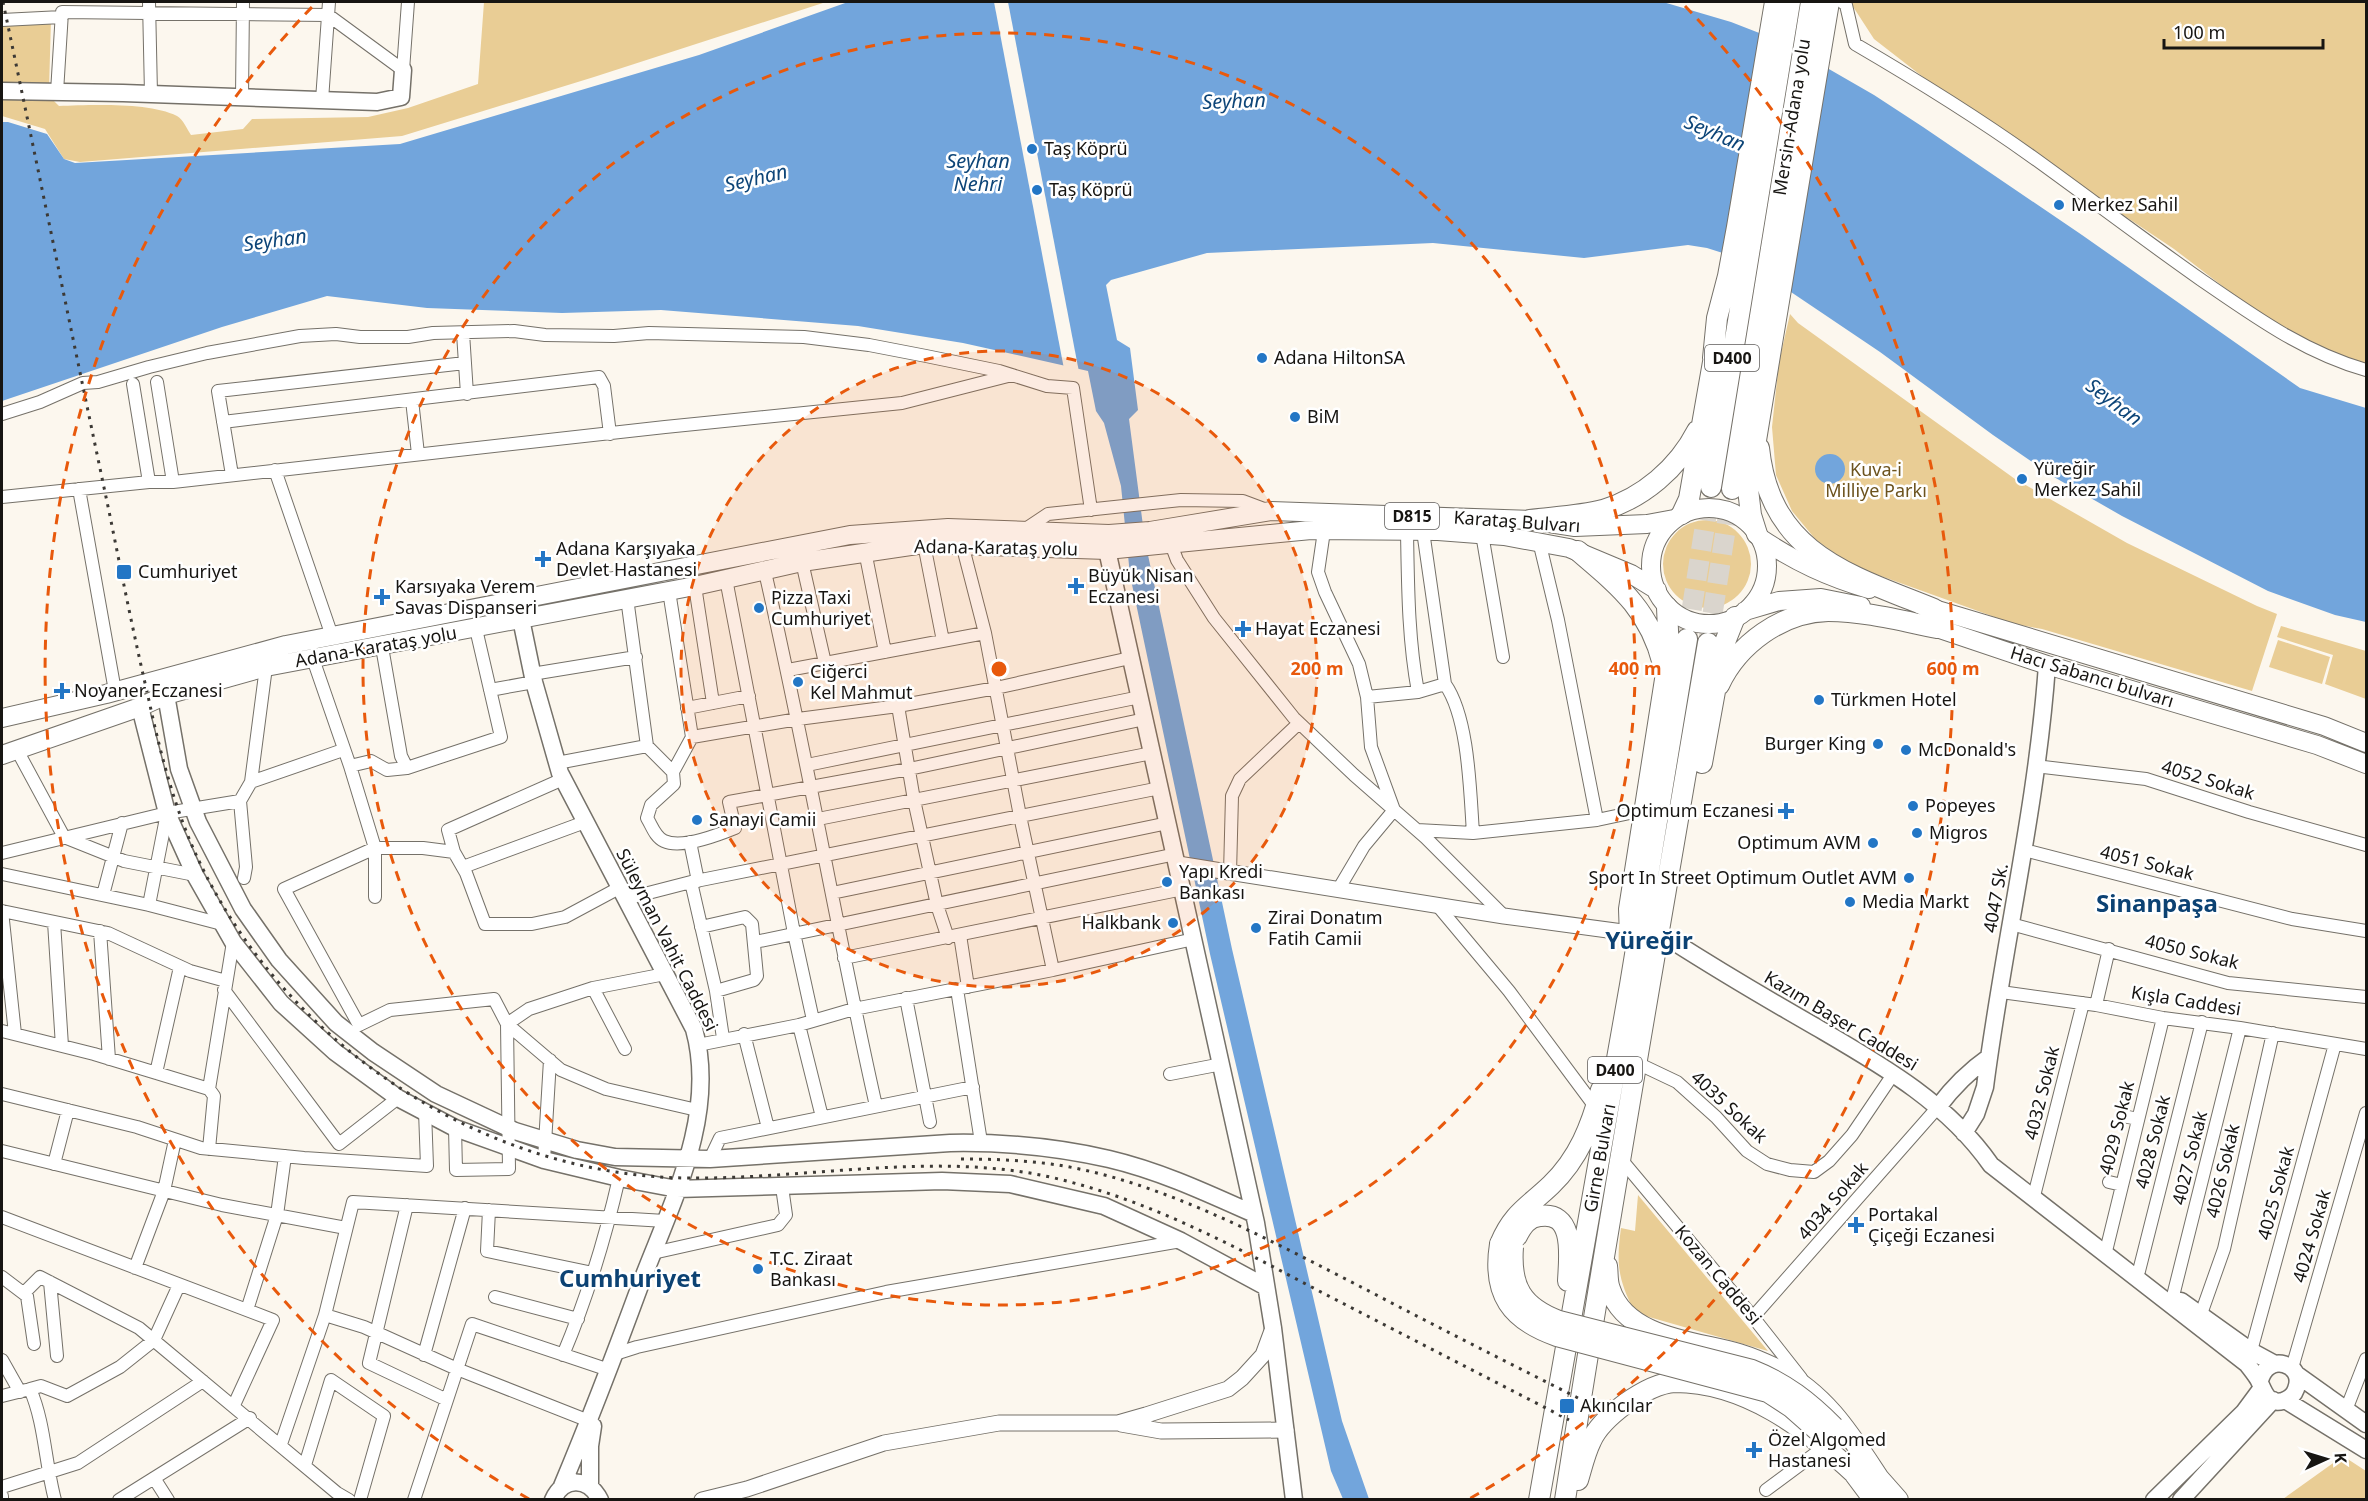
<svg xmlns="http://www.w3.org/2000/svg" width="2368" height="1501" viewBox="0 0 2368 1501" font-family="'Noto Sans',sans-serif">
  <style>
    .green { fill: #e9cd95 }
    .water { fill: #72a5dc }
    .pier { fill: #fcf7ee }
    .lines { fill: none; stroke-linecap: round; stroke-linejoin: round }
    .trunk-tunnel { stroke: #dad5cd; stroke-width: 20; stroke-dasharray: 20 10; stroke-linecap: butt }
    .minor-casing { stroke: #757169; stroke-width: 14 }
    .tertiary-casing { stroke: #757169; stroke-width: 17 }
    .secondary-casing { stroke: #757169; stroke-width: 19 }
    .primary-casing { stroke: #757169; stroke-width: 20 }
    .trunk-casing { stroke: #757169; stroke-width: 22 }
    .minor { stroke: #fff; stroke-width: 12 }
    .tertiary { stroke: #fff; stroke-width: 15 }
    .secondary { stroke: #fff; stroke-width: 16 }
    .primary { stroke: #fff; stroke-width: 18 }
    .trunk { stroke: #fff; stroke-width: 20 }
    .rail { stroke: #3c3935; stroke-width: 3; stroke-dasharray: 3 6; stroke-linecap: butt }
    .trunk-bridge-casing { stroke: #757169; stroke-width: 22; stroke-linecap: butt }
    .trunk-bridge { stroke: #fff; stroke-width: 20 }
    .ring { fill: none; stroke: #e8590c; stroke-width: 3; stroke-dasharray: 10 8 }
    .poi-dot { fill: #2376c5; stroke: #fff; stroke-width: 2 }
    .labels { text-anchor: middle; stroke-width: 5; stroke-linejoin: round; paint-order: stroke }
    .shield { fill: #fff; stroke: #5d5b59; stroke-width: 1.5 }
    .shield-label { font-size: 16px; font-weight: bold; fill: #171512 }
    .street-label { font-size: 18px; fill: #171512; stroke: #fff }
    .poi-label { font-size: 18px; fill: #171512; stroke: #fff; text-anchor: start }
    .park-label { font-size: 18px; fill: #6c531e; stroke: #fff }
    .water-label { font-size: 20px; font-style: italic; fill: #0d4578; stroke: #fff }
    .district-label { font-size: 24px; font-weight: bold; fill: #0c4273; stroke: #fff }
    .centre { fill: #e8590c; stroke: #fff; stroke-width: 3 }
    .ring-label { font-size: 18px; text-anchor: middle; font-weight: bold; fill: #e8590c; stroke: #fff; stroke-width: 5; stroke-linejoin: round; paint-order: stroke }
  </style>
  <rect width="100%" height="100%" fill="#fcf7ee"/>
  <path class="green" d="M484 2H826L594 77 402 136 80 162 64 159 45 129 2 116V95L53 100 59 106C90 105 149 102 177 116 183 119 187 129 191 135L243 129 252 119 368 117 408 108 478 84Z
    M1850 2H2366V365L2337 356 2268 321 2174 249 1963 108 1874 39Z
    M51 19 49 90 2 85V22Z
    M1790 314 1798 323 2015 479 2127 543 2257 606 2277 614 2252 691 2042 629 2014 624 1853 566 1816 540 1792 511 1776 475 1772 427 1779 362Z
    M1663 564a44 44 0 1 1 88 0a44 44 0 1 1-88 0Z
    M2281 626 2366 651V699L2325 684 2333 655 2277 637Z
    M2278 640 2330 657 2322 684 2269 667Z
    M1638 1195 1768 1351 1635 1313C1618 1279 1616 1265 1621 1228L1635 1231Z
    M2343 1456 2366 1471V1499H2283Z"/>
  <path class="water" d="M848 2H1663L1731 22 1767 36 1815 61 1874 95 1923 127 2082 235 2300 388 2366 408V622L2335 615 2268 591 2122 516 2054 477 1993 435 1880 352 1785 288 1729 255 1707 248 1688 245 1584 258 1433 243 1207 253 1111 280 1106 285 1117 340 1130 348 1138 410 1129 419 1145 541 1232 949 1342 1421 1369 1499H1343L1331 1471 1210 954 1130 575 1121 486 1104 423 1096 411 1088 371 963 343 858 326 661 310 562 313 427 308 327 296 222 327 2 401V122H8L47 134 64 159 75 163 400 144 699 55Z
    M1815 469a15 15 0 1 1 30 0a15 15 0 1 1-30 0Z"/>
  <path class="pier" d="M994 2H1008L1079 372 1064 369Z"/>
  <g class="lines">
    <path class="trunk-tunnel" d="M1687 639 1711 487
      M1708 643 1732 489"/>
    <defs>
      <path id="minor" d="M149 2 151 94
        M1842 2 1846 5 1855 44C1915 79 1975 116 2031 156 2088 197 2143 239 2200 279 2254 316 2303 352 2366 370
        M2 20 62 17
        M403 70 408 2
        M57 92 62 12 328 15 403 70
        M242 97 243 2
        M322 100 329 2
        M463 333 467 394
        M157 382 173 482
        M133 384 149 482
        M412 400 418 454
        M2 414 40 402 83 383 98 382 149 367 207 353 300 336 336 334 360 337H408L433 333 514 331 545 335 614 336 649 333 804 337 869 345 926 356 999 371 1047 386 1073 388 1091 510
        M223 422 599 377 604 386 610 434
        M275 470 332 636
        M232 475 218 391 465 363
        M79 489 115 691
        M2 497 149 482H173L665 427 902 403 1012 375
        M1024 530 1048 514 1181 500 1243 501 1267 510
        M1324 531 1318 572 1325 592 1359 664 1367 697 1371 747 1394 810 1364 846 1338 890
        M1407 531C1408 585 1408 638 1418 692
        M1423 531 1445 684
        M1482 534 1503 657
        M1539 541 1558 620 1597 820
        M924 544 943 641
        M962 544 985 633 1020 816 1053 970
        M1171 544 1177 560 1214 618 1294 718 1354 775 1426 838 1504 916
        M865 551 885 652
        M802 562 825 663
        M765 572C806 749 836 928 876 1106
        M726 579 794 933 813 1020
        M695 586 713 703
        M669 591 692 737
        M627 598 647 746
        M382 647 401 756 407 768
        M313 659 350 766 371 761 387 770 407 768 501 737 476 629
        M788 670 985 633
        M532 674 636 657
        M490 690 534 682
        M1367 697 1418 692 1445 684C1469 718 1470 792 1473 833
        M898 706 914 800 937 905 948 938
        M687 708 749 696
        M17 750 64 837 124 861 195 875
        M557 763 647 746 673 772 692 737 798 719 898 706 996 688 1130 658
        M807 765 1140 697
        M350 766 375 848V897
        M2035 766 2146 779 2249 812 2366 845
        M673 772 674 784 651 805 647 818C652 826 655 837 664 841 681 849 718 835 735 828L729 802 909 769 1145 719
        M563 779 448 830 454 852 466 873 485 924H532L565 917 619 888
        M251 782 343 750
        M818 819 1152 753
        M1417 830 1473 833 1597 820 1644 810
        M690 842 698 881
        M2024 850 2292 919 2366 931
        M454 852 423 848H375L284 889 359 1025 390 1010 494 999 507 1024 561 1070 606 1089 697 1110
        M2 853 167 813 240 801
        M463 867 585 822
        M1230 873 1232 796 1240 779 1299 723
        M2 874 149 905 222 924
        M244 878 246 867 240 801 251 782 266 667
        M691 882 716 991 723 1038
        M832 893 1168 823
        M103 895 122 823
        M625 899 691 882 1160 788
        M149 905 167 813
        M1437 905 1509 991 1596 1108
        M2 911 108 933 190 971 226 981
        M2 911 15 1034
        M54 922 62 1046
        M2011 924 2228 983 2366 997
        M701 927 745 917 752 924 757 976 754 980 716 991
        M100 931 109 1059
        M960 935 968 987
        M755 942 1176 854
        M844 958 1183 889
        M593 988 625 1049
        M957 989 981 1142
        M224 990 339 1144 398 1098
        M2001 992 2096 1005 2163 1018 2240 1028 2366 1049
        M906 998 930 1122
        M2096 1005 2109 949
        M799 1025 822 1117
        M2 1031 94 1054 209 1089 233 942
        M744 1034 768 1128
        M698 1045 799 1025 854 1009 1053 970 1194 939
        M1637 1063 1677 1082 1716 1117 1747 1151 1767 1164 1790 1170 1814 1172 1829 1161 1852 1135 1894 1073
        M156 1073 180 967
        M1170 1074 1222 1064
        M209 1089 214 1096 209 1149
        M2 1094 137 1127 201 1148 304 1158 427 1166 425 1111
        M2123 1116 2138 1119
        M455 1128 456 1170 509 1169 507 1024 529 1009 593 988 665 974
        M2 1151 222 1205 346 1228
        M1620 1158 1753 1317 1801 1378
        M710 1159 720 1138 973 1087
        M544 1160 550 1060
        M54 1164 68 1110
        M2109 1182 2122 1185
        M2035 1192 2083 1003
        M407 1205 369 1363 447 1400
        M489 1210 487 1251 593 1273
        M2 1217 273 1320 234 1405
        M2107 1247 2163 1018
        M653 1253 778 1225 786 1215 782 1187
        M135 1268 164 1191 175 1140
        M2139 1271 2202 1022
        M2 1277 27 1296 34 1344
        M50 1282 57 1356
        M24 1293 40 1277 139 1328 337 1493 349 1500
        M2173 1296 2240 1028
        M495 1297 578 1319
        M247 1310 277 1215 285 1156
        M2201 1314 2224 1249 2273 1033
        M1753 1317 1938 1107
        M2251 1351 2335 1044
        M615 1354 637 1347 886 1292 1181 1241
        M424 1355 465 1208
        M563 1355C587 1298 605 1239 619 1178
        M2 1360 20 1392
        M2292 1368 2366 1113
        M2 1396 26 1390
        M2346 1410 2366 1359
        M589 1421 457 1369 364 1327 325 1315 353 1202 665 1221
        M281 1444 325 1315
        M305 1465 331 1380 384 1416 360 1500
        M154 1478 168 1500
        M2 1487 78 1463 203 1381
        M1766 1490 1824 1447
        M2 1496V1500
        M55 1500C45 1463 45 1423 30 1389L41 1386 67 1396 120 1367 154 1340 179 1285
        M119 1500 250 1418
        M414 1500 472 1324 609 1370"/>
      <path id="tertiary" d="M1178 864 1504 916 1630 933
        M1121 1424 1161 1431 1286 1430
        M702 1500 747 1489 884 1443 999 1423H1118L1146 1415 1228 1389 1242 1378 1263 1355 1273 1328"/>
      <path id="secondary" d="M2 91 123 93 377 102 401 97 403 70
        M1107 550 1256 1223 1273 1328 1294 1500
        M521 619 534 682 560 773 694 1029C718 1115 671 1204 641 1283 616 1351 590 1419 562 1486
        M166 695 179 769 198 822 243 909 279 960 336 1023 373 1052 436 1094 515 1131 577 1150 615 1157 710 1159 950 1143C1003 1142 1057 1147 1109 1159 1160 1171 1207 1193 1254 1214
        M140 707 167 813 195 875 233 942 281 1003 335 1052 398 1098 455 1128 544 1160 619 1178 677 1189 942 1181 1010 1184 1104 1206 1181 1241 1266 1287
        M1671 940C1718 970 1767 999 1816 1027 1881 1065 1947 1102 1991 1165L2247 1364C2251 1369 2255 1374 2258 1379 2264 1390 2266 1405 2283 1401 2289 1399 2294 1395 2296 1389 2306 1364 2267 1351 2260 1381
        M1938 1107C1953 1087 1969 1071 1989 1057
        M1964 1133 1976 1114 1985 1087C2003 946 2037 807 2047 665
        M2181 1301 2251 1351 2275 1364
        M2296 1374 2366 1424
        M2285 1400 2366 1450
        M590 1486V1446L593 1426
        M553 1500C563 1476 589 1477 600 1500
        M2154 1500 2244 1412 2261 1389
        M2181 1500 2273 1400"/>
      <path id="primary" d="M1651 566a58 58 0 1 1 116 0a58 58 0 1 1-116 0Z
        M1760 538C1796 562 1828 577 1869 589
        M1921 605 2324 726 2366 743
        M1745 611 1779 601 1821 598 1861 606
        M1922 623 2047 665 2317 745 2366 764
        M2 718 106 694 286 645 850 535 948 528 1109 534 1150 531 1271 511 1530 520 1575 527 1647 524 1674 519
        M2 755 140 707 166 695 266 667 695 586 802 562 924 544 1107 550 1311 530 1438 531 1504 536 1569 548 1631 574 1657 590"/>
      <path id="trunk" d="M1772 343 1829 2
        M1713 358 1717 318 1728 276 1737 227 1775 2
        M1759 448C1770 554 1850 575 1934 609
        M1711 487 1790 2
        M1732 489 1811 2
        M1682 514 1689 499 1716 345
        M1530 520C1554 517 1580 516 1603 510 1643 498 1678 468 1697 431
        M1757 534 1751 515 1748 489 1772 343V330
        M1578 551C1619 586 1649 609 1663 664
        M1719 685C1738 644 1782 612 1828 611 1865 611 1902 621 1937 628
        M1702 763 1723 647 1735 617
        M1630 937 1629 909 1669 654 1667 607
        M1517 1236C1522 1226 1528 1217 1540 1216 1576 1211 1569 1258 1568 1281
        M1500 1244C1513 1213 1528 1207 1551 1185 1579 1158 1591 1126 1601 1090
        M1607 1266C1608 1273 1607 1282 1610 1289 1626 1339 1698 1342 1739 1354 1752 1358 1766 1364 1778 1370 1828 1396 1852 1438 1882 1483
        M1847 1464 1874 1500
        M1875 1474 1898 1500
        M1578 1480C1582 1467 1585 1453 1591 1441 1597 1427 1613 1413 1625 1404 1639 1394 1657 1383 1675 1382 1745 1382 1806 1428 1855 1474
        M1539 1500 1630 985 1687 639
        M1565 1500C1609 1213 1660 928 1708 643"/>
    </defs>
    <use href="#minor" class="minor-casing"/>
    <use href="#tertiary" class="tertiary-casing"/>
    <use href="#secondary" class="secondary-casing"/>
    <use href="#primary" class="primary-casing"/>
    <use href="#trunk" class="trunk-casing"/>
    <use href="#minor" class="minor"/>
    <use href="#tertiary" class="tertiary"/>
    <use href="#secondary" class="secondary"/>
    <use href="#primary" class="primary"/>
    <use href="#trunk" class="trunk"/>
    <path class="rail" d="M3 2C39 173 74 345 110 516 122 576 134 636 148 696 158 743 170 791 188 836 268 1032 472 1174 684 1178 804 1180 933 1151 1050 1177 1147 1199 1232 1245 1319 1291 1402 1334 1486 1377 1569 1420
      M961 1159C991 1159 1021 1160 1051 1164 1159 1179 1271 1241 1367 1290 1437 1327 1507 1362 1578 1398"/>
    <defs>
      <path id="trunk-bridge" d="M1500 1244C1492 1294 1511 1320 1557 1336L1768 1392 1791 1407 1825 1437
        M1513 1247C1510 1287 1522 1307 1559 1321L1752 1370C1785 1383 1809 1402 1834 1427"/>
    </defs>
    <use href="#trunk-bridge" class="trunk-bridge-casing"/>
    <use href="#trunk-bridge" class="trunk-bridge"/>
  </g>
  <circle cx="999" cy="669" r="318" fill="#e8590c" fill-opacity=".12"/>
  <g class="ring">
    <circle cx="999" cy="669" r="318"/>
    <circle cx="999" cy="669" r="636"/>
    <path d="M529 1499A954 954 0 0 1 313 6M1685 6A954 954 0 0 1 1469 1499"/>
  </g>
  <g class="poi-dot">
    <circle cx="1032" cy="149" r="6"/>
    <circle cx="1037" cy="190" r="6"/>
    <circle cx="2059" cy="205" r="6"/>
    <circle cx="1262" cy="358" r="6"/>
    <circle cx="1295" cy="417" r="6"/>
    <circle cx="2022" cy="479" r="6"/>
    <path d="M540 550h6v6h6v6h-6v6h-6v-6h-6v-6h6z"/>
    <rect x="116" y="564" width="16" height="16" rx="3"/>
    <path d="M1073 577h6v6h6v6h-6v6h-6v-6h-6v-6h6z"/>
    <path d="M379 588h6v6h6v6h-6v6h-6v-6h-6v-6h6z"/>
    <circle cx="759" cy="608" r="6"/>
    <path d="M1240 620h6v6h6v6h-6v6h-6v-6h-6v-6h6z"/>
    <circle cx="798" cy="682" r="6"/>
    <path d="M59 682h6v6h6v6h-6v6h-6v-6h-6v-6h6z"/>
    <circle cx="1819" cy="700" r="6"/>
    <circle cx="1878" cy="744" r="6"/>
    <circle cx="1906" cy="750" r="6"/>
    <circle cx="1913" cy="806" r="6"/>
    <path d="M1783 802h6v6h6v6h-6v6h-6v-6h-6v-6h6z"/>
    <circle cx="697" cy="820" r="6"/>
    <circle cx="1917" cy="833" r="6"/>
    <circle cx="1873" cy="843" r="6"/>
    <circle cx="1909" cy="878" r="6"/>
    <circle cx="1167" cy="882" r="6"/>
    <circle cx="1850" cy="902" r="6"/>
    <circle cx="1173" cy="923" r="6"/>
    <circle cx="1256" cy="928" r="6"/>
    <path d="M1853 1216h6v6h6v6h-6v6h-6v-6h-6v-6h6z"/>
    <circle cx="758" cy="1269" r="6"/>
    <rect x="1559" y="1398" width="16" height="16" rx="3"/>
    <path d="M1751 1441h6v6h6v6h-6v6h-6v-6h-6v-6h6z"/>
  </g>
  <g class="labels">
    <g class="shield">
      <rect x="1705" y="345" width="54" height="26" rx="4.5"/>
      <rect x="1385" y="503" width="54" height="26" rx="4.5"/>
      <rect x="1588" y="1057" width="54" height="26" rx="4.5"/>
    </g>
    <g class="shield-label">
      <text x="1732" y="364">D400</text>
      <text x="1412" y="522">D815</text>
      <text x="1615" y="1076">D400</text>
    </g>
    <g class="street-label">
      <text transform="translate(1792 117) rotate(-81)" y="6">Mersin-Adana yolu</text>
      <text transform="translate(1517 522) rotate(4)" y="6">Karataş Bulvarı</text>
      <text transform="translate(996 548) rotate(1)" y="6">Adana-Karataş yolu</text>
      <text transform="translate(376 647) rotate(-10)" y="6">Adana-Karataş yolu</text>
      <text transform="translate(2092 677) rotate(17)" y="6">Hacı Sabancı bulvarı</text>
      <text transform="translate(2208 780) rotate(17)" y="6">4052 Sokak</text>
      <text transform="translate(2147 863) rotate(14)" y="6">4051 Sokak</text>
      <text transform="translate(1996 898) rotate(-80)" y="6">4047 Sk.</text>
      <text transform="translate(667 940) rotate(63)" y="6">Süleyman Vahit Caddesi</text>
      <text transform="translate(2192 952) rotate(14)" y="6">4050 Sokak</text>
      <text transform="translate(2186 1001) rotate(9)" y="6">Kışla Caddesi</text>
      <text transform="translate(1841 1021) rotate(31)" y="6">Kazım Başer Caddesi</text>
      <text transform="translate(2042 1093) rotate(-76)" y="6">4032 Sokak</text>
      <text transform="translate(1729 1107) rotate(43)" y="6">4035 Sokak</text>
      <text transform="translate(2117 1128) rotate(-76)" y="6">4029 Sokak</text>
      <text transform="translate(2153 1142) rotate(-76)" y="6">4028 Sokak</text>
      <text transform="translate(1600 1158) rotate(-80)" y="6">Girne Bulvarı</text>
      <text transform="translate(2190 1158) rotate(-76)" y="6">4027 Sokak</text>
      <text transform="translate(2223 1171) rotate(-77)" y="6">4026 Sokak</text>
      <text transform="translate(2276 1193) rotate(-75)" y="6">4025 Sokak</text>
      <text transform="translate(1833 1201) rotate(-49)" y="6">4034 Sokak</text>
      <text transform="translate(2312 1236) rotate(-74)" y="6">4024 Sokak</text>
      <text transform="translate(1718 1275) rotate(50)" y="6">Kozan Caddesi</text>
    </g>
    <g class="poi-label">
      <text x="1044" y="155">Taş Köprü</text>
      <text x="1049" y="196">Taș Köprü</text>
      <text x="2071" y="211">Merkez Sahil</text>
      <text x="1274" y="364">Adana HiltonSA</text>
      <text x="1307" y="423">BiM</text>
      <text x="2034" y="475">Yüreğir<tspan x="2034" dy="21">Merkez Sahil</tspan></text>
      <text x="556" y="555">Adana Karşıyaka<tspan x="556" dy="21">Devlet Hastanesi</tspan></text>
      <text x="138" y="578">Cumhuriyet</text>
      <text x="1088" y="582">Büyük Nisan<tspan x="1088" dy="21">Eczanesi</tspan></text>
      <text x="395" y="593">Karsıyaka Verem<tspan x="395" dy="21">Savas Dispanseri</tspan></text>
      <text x="771" y="604">Pizza Taxi<tspan x="771" dy="21">Cumhuriyet</tspan></text>
      <text x="1255" y="635">Hayat Eczanesi</text>
      <text x="810" y="678">Ciğerci<tspan x="810" dy="21">Kel Mahmut</tspan></text>
      <text x="74" y="697">Noyaner Eczanesi</text>
      <text x="1831" y="706">Türkmen Hotel</text>
      <text x="1866" y="750" text-anchor="end">Burger King</text>
      <text x="1918" y="756">McDonald's</text>
      <text x="1925" y="812">Popeyes</text>
      <text x="1774" y="817" text-anchor="end">Optimum Eczanesi</text>
      <text x="709" y="826">Sanayi Camii</text>
      <text x="1929" y="839">Migros</text>
      <text x="1861" y="849" text-anchor="end">Optimum AVM</text>
      <text x="1179" y="878">Yapı Kredi<tspan x="1179" dy="21">Bankası</tspan></text>
      <text x="1897" y="884" text-anchor="end">Sport In Street Optimum Outlet AVM</text>
      <text x="1862" y="908">Media Markt</text>
      <text x="1268" y="924">Zirai Donatım<tspan x="1268" dy="21">Fatih Camii</tspan></text>
      <text x="1161" y="929" text-anchor="end">Halkbank</text>
      <text x="1868" y="1221">Portakal<tspan x="1868" dy="21">Çiçeği Eczanesi</tspan></text>
      <text x="770" y="1265">T.C. Ziraat<tspan x="770" dy="21">Bankası</tspan></text>
      <text x="1580" y="1412">Akıncılar</text>
      <text x="1768" y="1446">Özel Algomed<tspan x="1768" dy="21">Hastanesi</tspan></text>
    </g>
    <g class="park-label">
      <text x="1876" y="476">Kuva-i<tspan x="1876" dy="21">Milliye Parkı</tspan></text>
    </g>
    <g class="water-label">
      <text transform="translate(1234 101) rotate(-2)" y="7">Seyhan</text>
      <text transform="translate(1715 133) rotate(23)" y="7">Seyhan</text>
      <text x="978" y="168">Seyhan<tspan x="978" dy="23">Nehri</tspan></text>
      <text transform="translate(756 178) rotate(-13)" y="7">Seyhan</text>
      <text transform="translate(275 240) rotate(-8)" y="7">Seyhan</text>
      <text transform="translate(2114 402) rotate(37)" y="7">Seyhan</text>
    </g>
    <g class="district-label">
      <text x="2157" y="912">Sinanpaşa</text>
      <text x="1649" y="949">Yüreğir</text>
      <text x="630" y="1287">Cumhuriyet</text>
    </g>
  </g>
  <circle cx="999" cy="669" r="9" class="centre"/>
  <g class="ring-label">
    <text x="1317" y="675">200 m</text>
    <text x="1635" y="675">400 m</text>
    <text x="1953" y="675">600 m</text>
  </g>
  <rect width="2368" height="1501" fill="none" stroke="#171512" stroke-width="6"/>
  <g transform="translate(2326 1459) rotate(86)" stroke="#ffffff" stroke-width="4.5" paint-order="stroke">
  <path d="M0-4.5L10 22L0 15L-10 22Z" fill="#171512"/>
  <text y="-9" font-size="16" font-weight="bold" text-anchor="middle" fill="#171512">K</text>
  </g>
  <path d="M2164 39v9h159v-9" fill="none" stroke="#171512" stroke-width="3"/>
  <text x="2173" y="39" font-size="18" fill="#171512" stroke="#ffffff" stroke-width="4.5" paint-order="stroke">100 m</text>
</svg>
